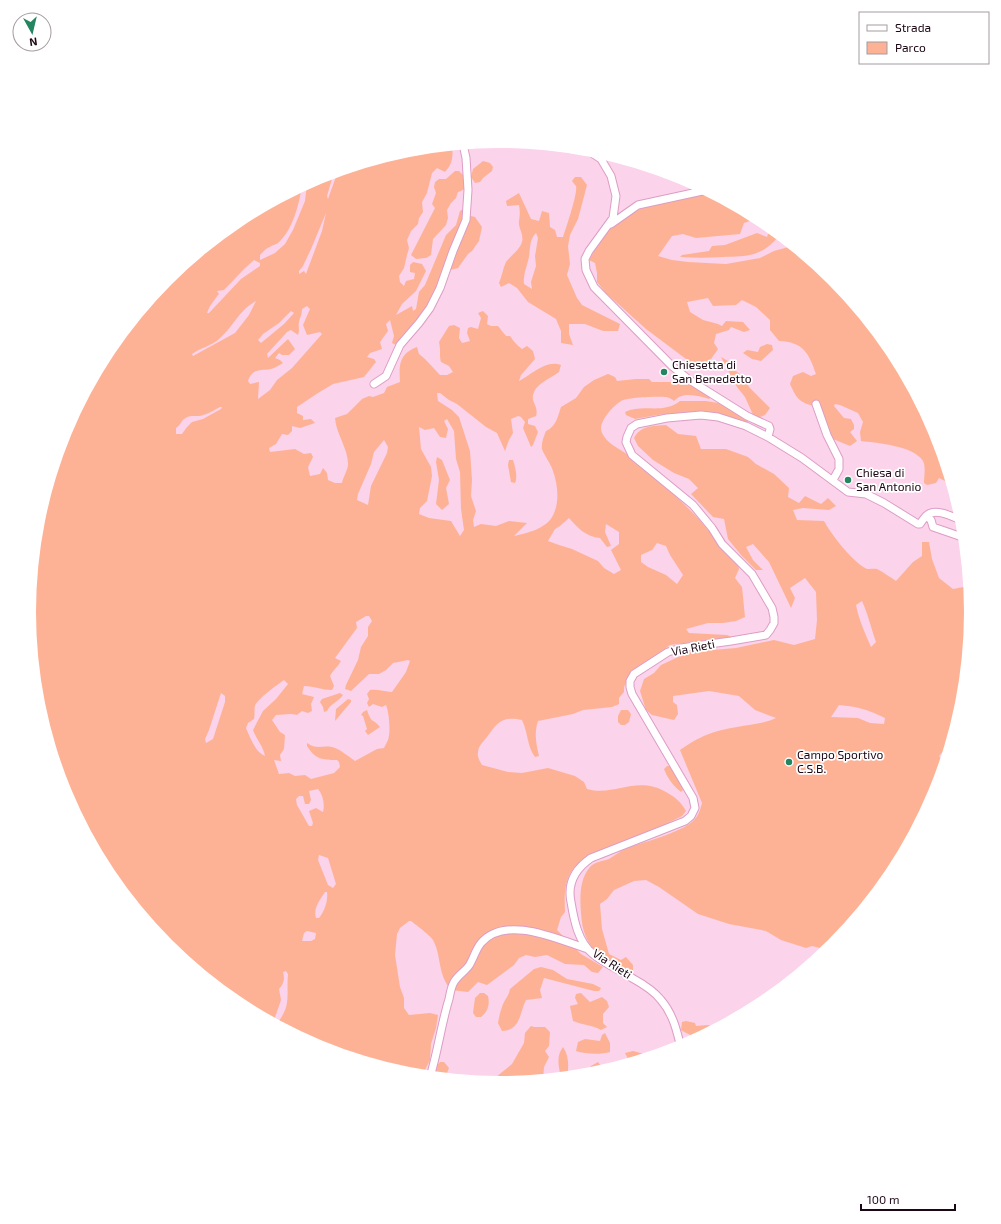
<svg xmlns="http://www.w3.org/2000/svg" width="1001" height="1224" viewBox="0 0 1001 1224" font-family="'Exo 2',sans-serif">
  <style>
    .green { fill: #feb295; fill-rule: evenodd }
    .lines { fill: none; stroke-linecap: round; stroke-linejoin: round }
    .minor-casing { stroke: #dd9dc5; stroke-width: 9 }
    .minor { stroke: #fff; stroke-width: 7 }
    .poi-dot { fill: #248660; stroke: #fff; stroke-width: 1.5 }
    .labels { text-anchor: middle; stroke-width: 3.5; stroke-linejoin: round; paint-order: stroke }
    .poi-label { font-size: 12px; fill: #1c0715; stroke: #fff; text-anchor: start }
    .street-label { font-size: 12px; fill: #1c0715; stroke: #fff }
  </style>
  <rect width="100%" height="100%" fill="#fbd3ea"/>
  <path class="green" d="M452 145C453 157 453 163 445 172L437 168 432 173 427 193 422 202 423 212 419 218 418 224 411 231 407 240 409 248 407 255 404 268 399 276 400 282 404 286 406 281 414 279 415 273 410 272V265L413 262 422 264 426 271 416 291 402 304 396 315 412 306 413 311 416 309 419 292 425 285 446 235 456 225 460 211 463 209 467 215 475 217 482 227 479 241 472 251 468 254 458 268 450 270 442 281 428 317 425 320 396 345 392 343 394 336 390 320 386 324 388 331 380 342 382 349 370 353 367 357 374 359 376 362 364 377 333 384 318 393 297 407V413L303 416V420L311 419 315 423 300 428 292 426V431L288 435 282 434 276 444 269 448 270 452 295 449 304 454 311 453 313 457 308 467 310 476 320 474 323 468 327 473 328 480 335 483H342C343 477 348 470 348 464 348 448 336 434 335 418L347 414 362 399 369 396 373 397 384 393 387 387 400 382C399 365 399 354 417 347L419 354 425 359 440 375H447L453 372 449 366 441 362C439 356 441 350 439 342L449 326 454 325 460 328 459 338 462 343 470 341 467 333 468 328 471 327 478 329 481 318 478 313 483 311 488 316 487 324 491 326H498L506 336H510C514 342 517 345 522 349L527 346 533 351 535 359 521 375 519 381C531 375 546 359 561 365L559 372C550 379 531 385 533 400 535 406 538 409 536 416L528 419V424L535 426 538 432 533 445 531 447 523 428 525 422 521 417 518 416 511 419 513 433 509 440 505 451 497 433 486 427 457 404 449 400 440 393H437L438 401 452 410 459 417 470 451 472 480 471 496 476 511 473 520 474 527 481 524 496 526 509 521 527 523 514 536C527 533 545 529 552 517 560 504 558 485 553 471 551 464 544 455 542 449 541 443 544 436 546 431 556 427 558 416 561 407L576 398 584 387 594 380 608 374 615 377 617 381 636 379H649L652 382H671L679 379 686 380 711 397 709 399C698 396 683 391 674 401 672 399 670 398 666 397 659 396 627 397 621 401 613 406 597 423 602 433 607 444 620 449 630 456 644 466 657 478 670 489L675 495 698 518 714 537 737 560 739 569 735 578 742 587 745 617 736 621 723 623H708L686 629 689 633 727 635 732 637 670 645 639 668 632 671 624 687V692L619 698V704L612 707 583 710 573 714 538 721C534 733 536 744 539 756L535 757C527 747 528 732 522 720 502 716 498 722 487 737 483 742 478 746 478 753 477 757 480 761 482 765L508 772 522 773 548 768 575 776 584 782 587 789C615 797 636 775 666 792 675 797 681 802 686 811L682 816 664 825 589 856C565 869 564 887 565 912L561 917 557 930 581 954 603 967 598 973 592 972 584 965 565 964 547 955 535 957 526 955 519 958 514 965 487 985 478 982 468 992 451 990C437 973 442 957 433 940 431 936 416 925 411 921H409L400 928 397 934 395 955 400 987 404 998V1008L409 1015 430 1013 438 1015 436 1028 431 1044 430 1060 422 1076 408 1074 320 1048 238 1004 167 945 108 874 65 792 38 704 29 612 38 520 65 431 109 350 167 278 239 220 302 186C299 204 293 230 278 243 275 245 272 245 270 247 266 248 263 252 260 255V260L275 253 285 244 293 230 305 201 307 184 320 176 334 172 327 196 328 199 338 171 409 150ZM326 213 322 231 306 274 304 271 299 274V271L303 266 311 249ZM254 260 260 263V266L241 279 209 313H207L210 306 218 295 219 294 217 291 224 290 244 269ZM256 301 249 315 235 333 193 356 192 354C200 348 211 346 219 339 234 326 238 311 256 301ZM307 306 310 309 303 325 307 335 320 332 322 334 292 368 277 380 270 390 258 399 259 382 250 384 248 381C252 368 260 371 271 369 275 368 279 365 283 363L280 360 275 358 279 353 282 355H289L295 349 288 339 268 358 267 354 287 332 291 330 298 335C300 329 298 327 299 322 300 317 302 315 302 309ZM291 311 294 313 284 324 261 343 258 340 263 334 279 323ZM220 407H222L221 409 203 419 192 422 187 427 182 434H176V428C180 426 181 421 184 419 189 415 194 416 199 416 207 415 214 410 220 407ZM447 419 454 431 456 459 460 472 461 509 464 530 460 536 451 521 429 518 419 514 420 508 427 501 432 476 431 467 421 449 419 427 425 430 434 428 440 437 446 438 448 429 444 421ZM384 440 388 447 387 453 371 486 368 505 357 500 358 494 371 464 374 452ZM569 518C578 528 586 537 600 538L607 547 611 546 605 532 606 524 619 532V544L611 550 621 570 614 574 604 568 598 561 572 549 559 545 548 541 555 529 560 526ZM657 543 666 546 670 555 683 575 677 584 666 575 648 567 641 562V555L652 550ZM366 616H369L372 621 368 627V636L361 647 358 660 346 685 345 689 351 691 369 674H379L386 670 393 663 408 660 410 661 406 672 392 692C385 692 378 689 370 690L367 694 369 699 367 703 369 707 373 704 382 707 386 705C389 712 391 732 388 740 387 743 385 745 384 748L377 749 355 761C348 756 340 749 332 747 322 745 317 750 307 743V746C315 759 322 760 337 760L339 762 340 767 334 773 311 779 305 775 295 776 289 773 279 774 274 760 281 761 280 755 284 749 285 735 280 732 272 720 276 715C283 715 291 713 297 715L302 711 308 713 312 711 311 704 314 697 302 694 304 686C314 686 322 690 332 690L334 686 330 676C333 670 338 667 341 661L335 658 357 628 356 622ZM284 680 288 684 276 699 263 711 253 730C256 739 263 746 265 756 255 752 250 737 246 728L248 723 254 719C255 715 254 709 255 706 257 699 277 685 284 680ZM221 693 225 696V702L213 739 206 743 205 739 209 730ZM318 789C323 795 325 804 323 812L316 808 309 811 313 823 312 826H309L297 805 296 799 299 796H303L305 804H309L311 800 309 791ZM319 855 328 858 336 884 333 888 328 885 318 860ZM325 892H327C328 901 325 910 319 918H316C313 908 320 900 325 892ZM307 931 316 933 315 939 311 941H302L304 933ZM286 971 288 974C286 994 292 1006 277 1023L274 1020 281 1000 279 989C284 983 285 979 283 972Z
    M483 161 490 163 493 167 492 171 483 178 480 182 475 183 471 177 473 169Z
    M455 171H459L464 176V189L461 191 458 192 456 198 451 203 447 210 448 218 446 225 433 239 431 255 426 258 416 259 411 255 435 208 432 204 436 193 434 187 435 182 439 179H446Z
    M575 177H581L587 185 578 219 570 235 568 246 570 264 567 275 577 298 582 305 620 324 618 331H603L585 324H569V334L573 345 561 343V331L556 319 528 302 517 288 509 283 501 287 499 283C502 276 503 268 506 262 511 255 519 251 522 242 524 234 518 228 519 221 520 215 520 211 519 205L507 206 506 201 519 193 531 219 539 221 542 211 549 213 550 227 555 230 557 237H563C566 228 578 193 576 186 575 185 572 181 572 181ZM536 233 538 238 535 256 536 266 531 282 532 289 524 284C523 275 526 269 528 261 531 252 528 241 536 233Z
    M711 192 759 218 744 223 740 234 696 238 683 234 672 236 658 256 672 260 688 262 726 264 760 258 774 251 792 246V244L834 279 893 350 936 432 952 483 947 482 939 478 936 483 927 485 924 483C924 477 926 466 923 461 914 446 878 443 861 441L860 432 863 422 858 413 840 405 835 404 834 406 844 418 851 419 854 425V429L850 432 857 441 850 446 833 439 813 406C798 401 797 399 790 384L793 376 803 372 811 376 816 374C809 353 803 342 779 341L770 330V320L756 307 742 300 736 305 713 306 708 298 687 302 690 312 703 320 718 324 722 326 726 321 743 322 750 330 744 332 731 327 729 330 716 334 714 343 718 349 711 359 698 368 646 329 606 293 597 282V273L595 263 589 260C596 249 602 235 612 226 639 203 677 199 711 192Z
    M757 233 767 237 768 234H775L778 237C761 257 748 256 723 257 709 258 694 258 680 257L682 255 709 251 712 246 725 245Z
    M767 344 772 345 773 350 761 361 752 359 743 353 747 350 758 352 760 347Z
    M721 357 728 361 737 372 744 377 749 387 770 408 765 415 760 417H754L745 397 737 387Z
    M680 401H706L718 403 747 418 748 422 744 423 731 417 701 411 657 415 635 419 626 415 625 412C644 403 662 415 680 401Z
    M666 425 678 434 696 436 701 449H726L748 457 756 464 774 474 789 488 788 497 799 503 805 496 821 504 828 498 836 506 829 510 803 508 793 510 797 520 824 521C831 534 851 560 865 568 868 570 873 568 877 569 883 572 890 577 896 581L913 562 922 556V542H929L932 559 939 578 953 589 969 586 972 612 963 704 952 742 939 756 945 764 936 793 892 874 834 946 828 950 812 946 806 948 781 940 766 931 729 924 698 914 659 887 646 880 634 881 614 890 607 899 600 904 602 929 609 954 621 960 626 957 633 965V973C602 959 583 950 581 913 580 898 579 880 590 867 594 862 603 861 609 859 614 856 619 852 625 849 643 842 681 833 694 820 699 815 700 810 702 803L680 750C700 736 713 731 737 727 751 724 764 724 776 718L755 710 739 696 709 691 673 696V702L677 705 678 714 674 720 652 715 646 710 640 691 644 679 654 673 661 665 689 652 736 648 774 640 794 645 815 639 817 620 816 592 805 578 790 588 795 598 791 608 769 562 753 544 746 547 753 560 763 570H756L741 555 728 539 724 519 713 517 691 494 698 488 689 479 674 473 653 460 638 446 634 438C641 425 653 426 666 425ZM862 601C868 614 871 628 876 642L871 647C865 633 859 620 856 605ZM839 705C858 707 867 709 885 718L884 724 870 723 858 718 831 717Z
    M437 457 442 460 450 480 446 488 449 504 442 510 436 504 439 480 436 462Z
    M509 460H513C515 467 518 476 515 483L511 482 508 465Z
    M340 693 343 695C338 702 330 704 327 711L324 712 323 707 320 702 322 699Z
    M348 699 351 700V702L335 721 336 709Z
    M367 710C372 725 372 717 380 727L368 735 365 731 367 729 363 716 361 715 363 712Z
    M621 710H628L631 714 629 722 625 725H621L618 722V716Z
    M667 766H672L682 785 683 790 681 792C673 786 667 777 664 769Z
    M541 967 553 970 567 979 593 984 601 988 599 991H594L544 978 540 990 542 998 526 1000C519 1014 521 1030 502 1031L498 1023C499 1018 500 1012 502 1007 504 1000 509 996 510 989L534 969Z
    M480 993H484L488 996C490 1004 488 1012 481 1017H476L473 1013 475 998Z
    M581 993 590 1002 602 997 607 1001 609 1007 603 1014V1023L607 1027 601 1030C592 1025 583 1025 573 1021L570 1006 578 1004 575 998 576 994Z
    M686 1021 695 1023 696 1026 708 1025 718 1028 697 1039C692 1035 687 1034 681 1030L682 1022Z
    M531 1026 534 1027H545L550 1032 549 1046 545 1051 549 1057 544 1067 543 1079 529 1081 527 1077 524 1081 500 1083 482 1082 488 1078 496 1077 512 1064 524 1043 525 1033Z
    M605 1033 610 1043V1052C601 1055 585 1054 576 1051L578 1042 585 1039 600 1041 602 1035Z
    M563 1047C569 1056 569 1066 567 1077L557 1078 560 1073C558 1063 557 1055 563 1047Z
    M633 1051 644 1054 649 1057 630 1063 625 1053Z
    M440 1062H444L449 1068 445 1078 428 1076Z
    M598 1062 603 1069 592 1074 577 1076 578 1072 585 1074 591 1066Z"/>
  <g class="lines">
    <defs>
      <path id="minor" d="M579 148 592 153 601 159 611 176 616 196 613 218 589 251 585 259 586 270 594 287 672 366 688 379 747 416 769 426 770 429 768 437
        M611 224 638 205 707 190
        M374 384 386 376 400 345 419 323 430 308 440 288 453 251 466 220 468 190 466 158 463 144
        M816 404 827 435 839 459V469L833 480
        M926 516 931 520 933 527 965 538
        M681 1048C677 1031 673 1014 661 1000 654 991 643 984 632 978 620 970 605 964 593 954 578 942 574 920 571 902 567 883 575 869 591 858L685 821 691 816 695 808 693 798 632 694 630 687V681L634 674 668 652 681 648 731 641 766 635 770 630 774 623V617L772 608 752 574 722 544 712 528 693 505 632 455 626 442 627 437 631 428 637 424 667 418 701 415 718 417 746 426 768 437 802 458 848 492 866 494 884 503 918 524H920C922 521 924 518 926 516 935 507 953 517 963 521
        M430 1077C438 1051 441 1025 449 999 450 994 451 987 454 982 458 975 468 969 470 964 474 957 476 949 481 943 506 914 559 940 588 949"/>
    </defs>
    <use href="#minor" class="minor-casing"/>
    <use href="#minor" class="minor"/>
  </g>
  <g class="poi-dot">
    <circle cx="664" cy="372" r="4"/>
    <circle cx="848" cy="480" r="4"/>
    <circle cx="789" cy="762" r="4"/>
  </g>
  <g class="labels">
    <g class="poi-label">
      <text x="672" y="369">Chiesetta di<tspan x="672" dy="14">San Benedetto</tspan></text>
      <text x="856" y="477">Chiesa di<tspan x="856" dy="14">San Antonio</tspan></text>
      <text x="797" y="759">Campo Sportivo<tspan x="797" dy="14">C.S.B.</tspan></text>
    </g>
    <g class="street-label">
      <text transform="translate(693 648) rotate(-11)" y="4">Via Rieti</text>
      <text transform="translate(612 964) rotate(33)" y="4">Via Rieti</text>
    </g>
  </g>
  <path d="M0 0H1001V1224H0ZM36 612a464 464 0 1 1 928 0a464 464 0 1 1-928 0Z" fill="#fff" fill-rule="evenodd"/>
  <rect x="859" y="12" width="130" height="52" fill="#ffffff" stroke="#a49ca1"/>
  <rect x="867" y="25" width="20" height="6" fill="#ffffff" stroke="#a49ca1"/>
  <text x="895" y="32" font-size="12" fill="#1c0715">Strada</text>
  <rect x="867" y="42" width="20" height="12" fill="#feb295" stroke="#a49ca1"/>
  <text x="895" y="52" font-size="12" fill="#1c0715">Parco</text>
  <g transform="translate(32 32) rotate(172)"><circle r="19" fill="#ffffff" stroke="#a49ca1"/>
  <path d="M0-3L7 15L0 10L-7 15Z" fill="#248660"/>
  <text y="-6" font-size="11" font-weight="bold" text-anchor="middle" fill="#1c0715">N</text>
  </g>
  <path d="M861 1204v6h94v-6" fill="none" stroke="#1c0715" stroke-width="2"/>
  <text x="867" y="1204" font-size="12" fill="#1c0715" stroke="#ffffff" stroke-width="3" paint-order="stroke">100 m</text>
</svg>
